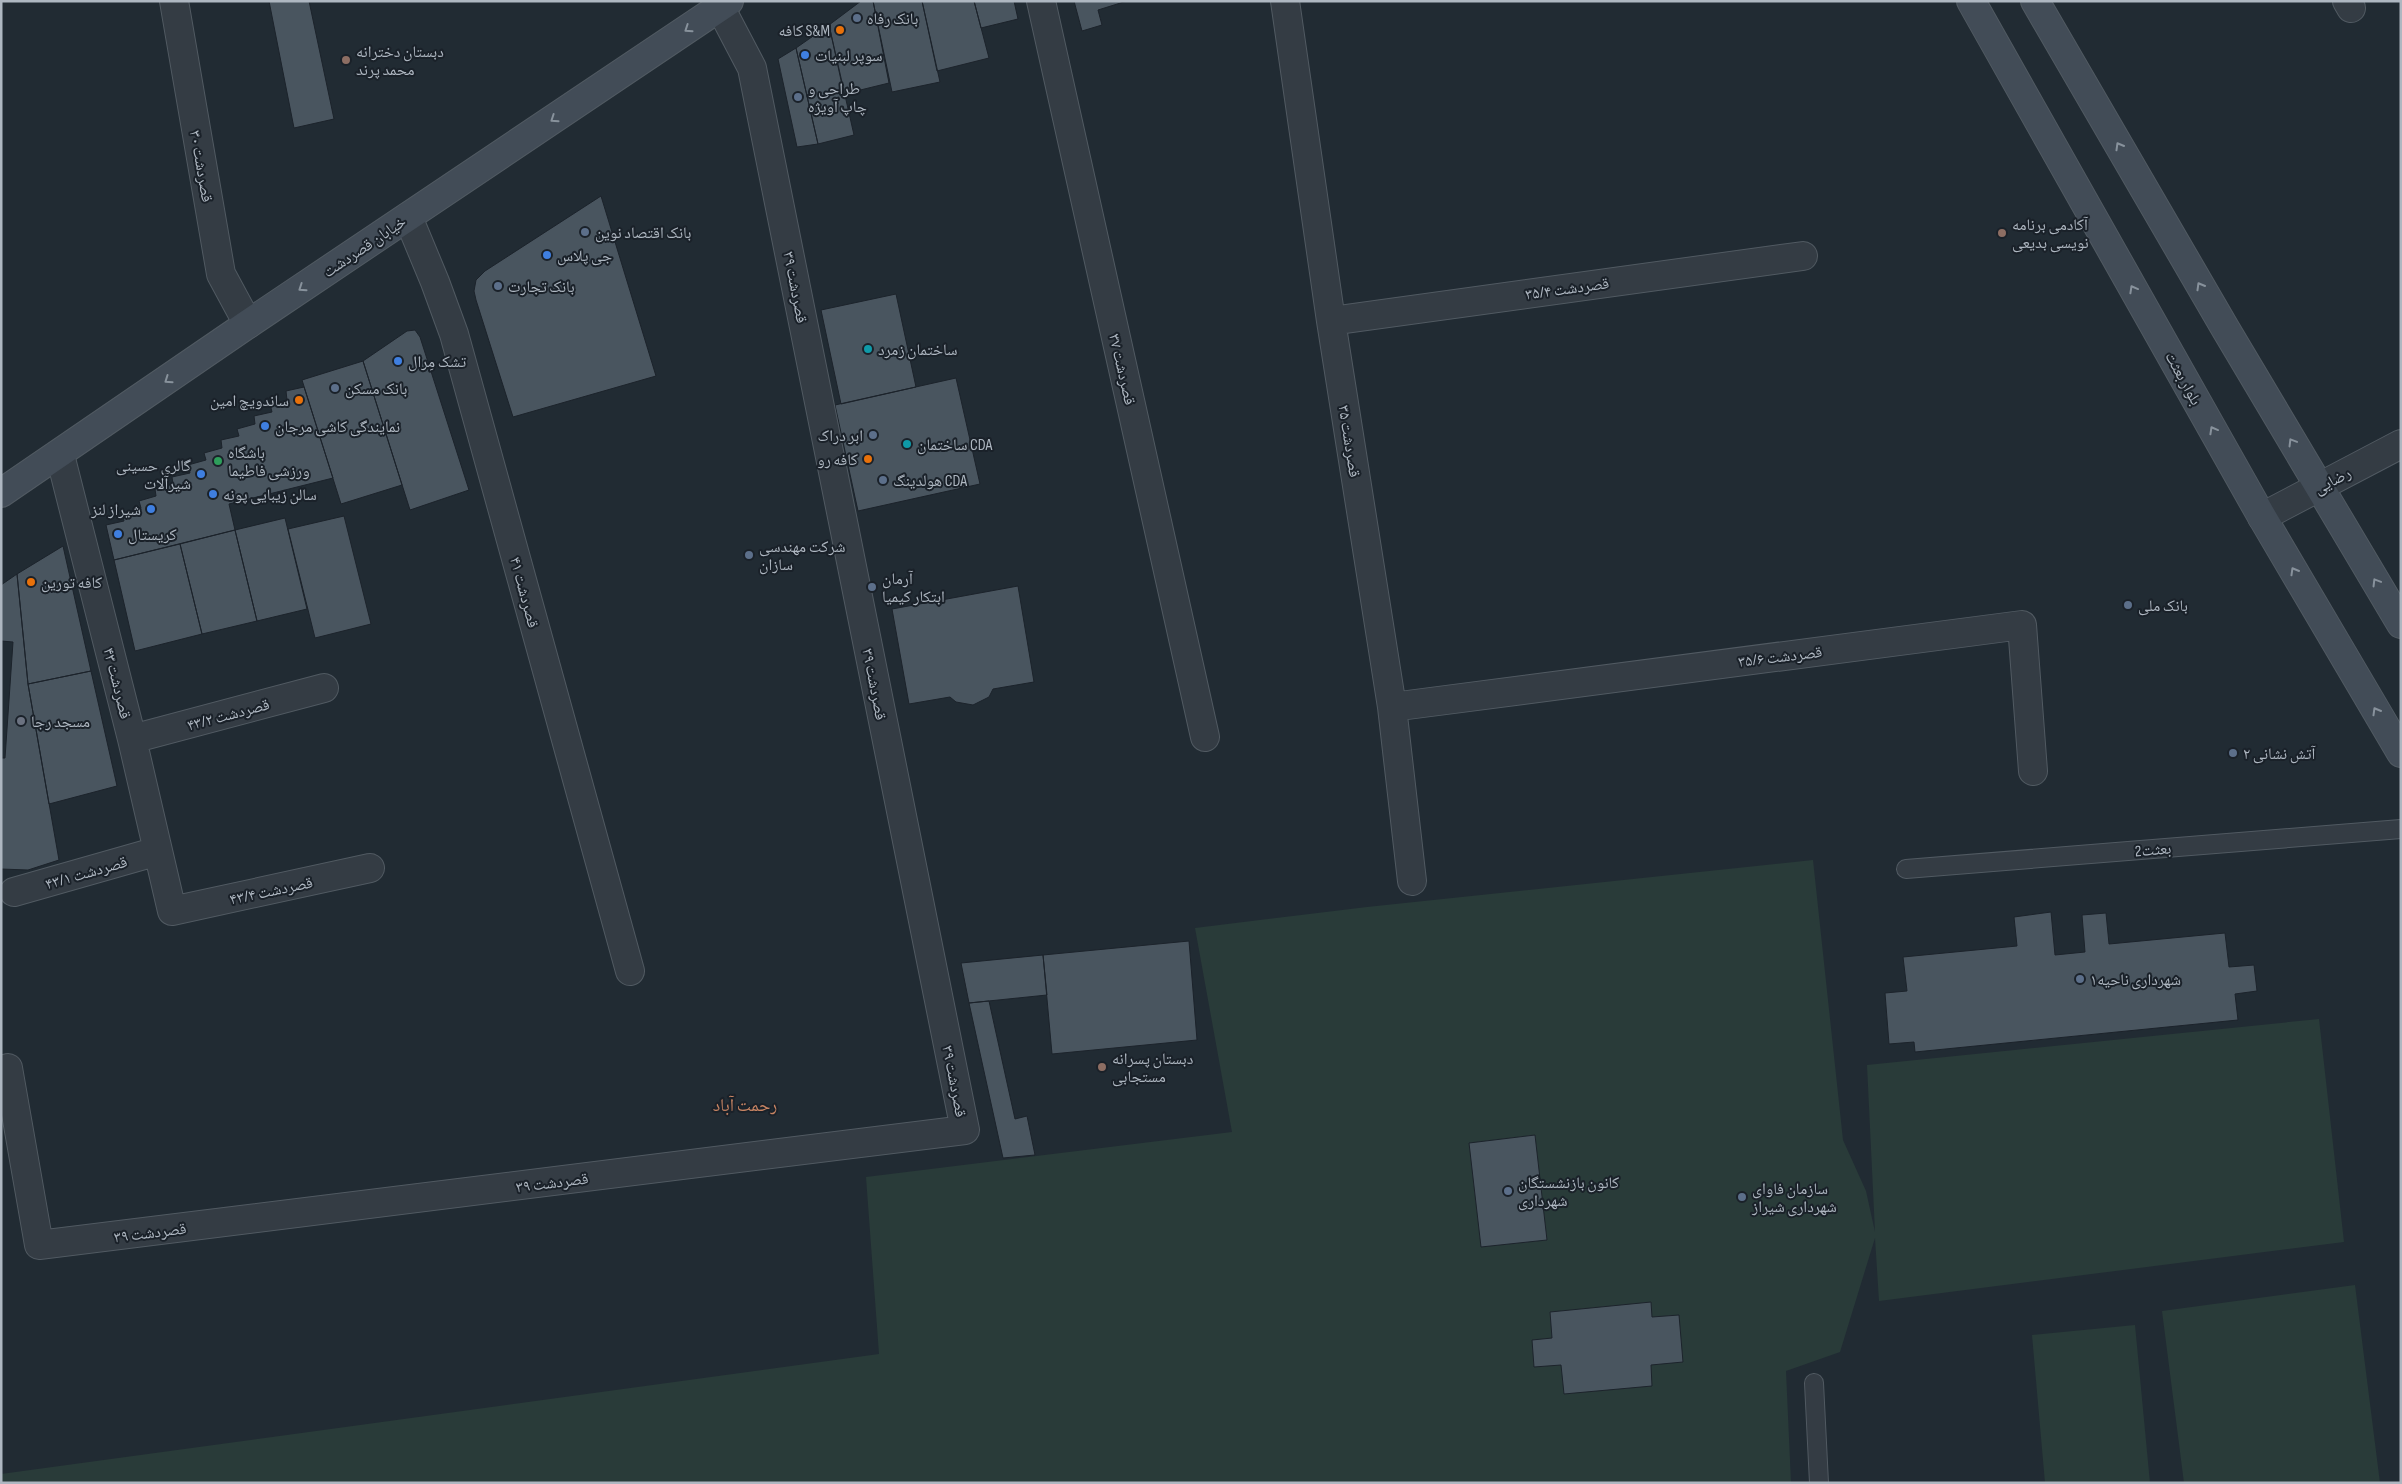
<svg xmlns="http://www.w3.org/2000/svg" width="2402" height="1484" viewBox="0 0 2402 1484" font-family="'Sofia Sans Condensed','Noto Naskh Arabic',sans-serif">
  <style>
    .green { fill: #293b39 }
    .building { fill: #49555f; stroke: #1c232b }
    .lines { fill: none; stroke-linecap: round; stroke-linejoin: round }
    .service-casing { stroke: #515a62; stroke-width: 20 }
    .minor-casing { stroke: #515a62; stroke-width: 30 }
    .tertiary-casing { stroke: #515a62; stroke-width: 30 }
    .secondary-casing { stroke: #515a62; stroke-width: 30 }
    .service { stroke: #343c44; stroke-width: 18 }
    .minor { stroke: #343c44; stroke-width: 28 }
    .tertiary { stroke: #343c44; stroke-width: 28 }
    .secondary { stroke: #424c57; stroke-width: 28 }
    .oneway { stroke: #88929c }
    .service-dot { fill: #5c6f8a; stroke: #1a2129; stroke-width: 2 }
    .food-dot { fill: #e8710a; stroke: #1a2129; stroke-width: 2 }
    .shop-dot { fill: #3f7fe0; stroke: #1a2129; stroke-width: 2 }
    .education-dot { fill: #8d6e63; stroke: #1a2129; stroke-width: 2 }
    .culture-dot { fill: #0f9aa8; stroke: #1a2129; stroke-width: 2 }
    .leisure-dot { fill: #2e9e5b; stroke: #1a2129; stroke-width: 2 }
    .worship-dot { fill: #6b7280; stroke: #1a2129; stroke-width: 2 }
    .labels { text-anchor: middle; stroke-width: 4; stroke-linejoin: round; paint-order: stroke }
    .poi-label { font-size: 16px; fill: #aeb7c1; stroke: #1a2129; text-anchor: start }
    .street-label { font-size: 16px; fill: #aeb7c1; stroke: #1a2129 }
    .neighbourhood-label { font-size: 18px; fill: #c78463; stroke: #1a2129 }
  </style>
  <rect width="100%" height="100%" fill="#212b33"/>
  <path class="green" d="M1813 860 1843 1140 1866 1191 1875 1232 1867 1065 2319 1019 2344 1242 1879 1301 1875 1238 1840 1352 1786 1371 1791 1483H2L1 1474 879 1354 866 1177 1232 1132 1195 928 1367 907Z
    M2355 1285 2380 1483H2184L2162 1311Z
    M2135 1325 2150 1483H2045L2032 1335Z"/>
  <path class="building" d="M269 1H309L334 119 294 128Z
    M861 1H873L889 83 844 94 829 25Z
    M873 1H922L940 82 892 92Z
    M922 1H974L989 58 937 71Z
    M974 1H1014L1018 19 981 28Z
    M1074 1H1127L1098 10 1102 25 1082 31Z
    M829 25 854 135 818 144 796 48Z
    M796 48 818 144 797 147 778 59Z
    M601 196 656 376 513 417 476 300 474 291 476 280 485 271Z
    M896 294 916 387 841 404 821 310Z
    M415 330 420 337 469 490 410 510 363 361 407 331Z
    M363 361 402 485 341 504 302 380Z
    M956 378 980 484 858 511 835 405Z
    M304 387 333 478 229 504 235 530 114 560 106 525 124 521 123 513 141 508 139 501 156 496 155 489 173 484 172 477 190 473 188 465 206 460 204 453 222 448 221 440 239 436 237 429 255 424 254 416 272 412 270 404 287 400 286 391Z
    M344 516 371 624 315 638 288 529Z
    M285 518 307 609 257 621 235 530Z
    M235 530 257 621 202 634 180 544Z
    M180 544 202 634 135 651 114 560Z
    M63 546 91 671 28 684 17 574Z
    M17 574 28 684 59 860 28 870 1 869V758H5L13 642 1 641V585Z
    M1018 586 1034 682 993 689 989 697 973 705 956 702 950 697 909 704 892 609Z
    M91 671 117 786 49 804 28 684Z
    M2051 912 2055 955 2085 952 2082 915 2106 913 2109 944 2225 933 2229 967 2254 965 2257 991 2235 994 2238 1020 1915 1052 1914 1042 1889 1044 1885 993 1907 991 1903 957 2017 946 2014 917Z
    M1189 941 1197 1040 1052 1054 1043 955Z
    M1043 955 1047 995 969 1003 961 963Z
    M989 1001 1015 1119 1027 1116 1035 1155 1003 1158 969 1003Z
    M1535 1135 1547 1240 1481 1247 1469 1143Z
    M1651 1302 1652 1317 1679 1315 1683 1362 1651 1365 1652 1386 1564 1394 1561 1365 1534 1367 1532 1340 1552 1338 1550 1312Z"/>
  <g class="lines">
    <defs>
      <path id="service" d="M1906 869 2401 829
        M1814 1383 1819 1483"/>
      <path id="minor" d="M174 1 221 274 248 324
        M1041 1 1205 737
        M1285 1 1331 321 1392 707 1412 881
        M2347 1 2351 8
        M408 217 435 282 454 334 630 971
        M1331 321 1803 256
        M60 455 132 739 172 911 370 868
        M1392 707 2022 625 2033 771
        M132 739 324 688
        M14 892 158 851
        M8 1068 39 1245 965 1130 752 68 720 7"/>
      <path id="tertiary" d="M2262 517 2401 444"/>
      <path id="secondary" d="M1971 1 2262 517 2401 753
        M2035 1 2225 328 2401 624
        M1 493 248 324 729 1"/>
    </defs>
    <use href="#service" class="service-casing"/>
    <use href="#minor" class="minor-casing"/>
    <use href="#tertiary" class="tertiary-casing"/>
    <use href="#secondary" class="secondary-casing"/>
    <use href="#service" class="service"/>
    <use href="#minor" class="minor"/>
    <use href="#tertiary" class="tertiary"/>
    <use href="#secondary" class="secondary"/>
  </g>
  <defs><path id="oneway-chevron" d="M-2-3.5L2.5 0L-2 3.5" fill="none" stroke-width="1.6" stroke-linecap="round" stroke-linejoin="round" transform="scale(1.25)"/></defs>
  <g class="oneway">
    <use href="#oneway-chevron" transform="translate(688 29) rotate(146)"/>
    <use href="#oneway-chevron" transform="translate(554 119) rotate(146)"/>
    <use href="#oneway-chevron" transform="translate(2119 146) rotate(-120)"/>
    <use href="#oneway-chevron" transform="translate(2200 286) rotate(-120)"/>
    <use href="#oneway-chevron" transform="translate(302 288) rotate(146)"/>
    <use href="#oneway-chevron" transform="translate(2133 289) rotate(-119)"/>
    <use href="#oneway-chevron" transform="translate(168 380) rotate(145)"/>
    <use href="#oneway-chevron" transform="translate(2213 430) rotate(-119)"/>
    <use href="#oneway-chevron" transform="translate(2292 442) rotate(-121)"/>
    <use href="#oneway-chevron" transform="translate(2294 571) rotate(-120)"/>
    <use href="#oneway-chevron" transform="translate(2376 582) rotate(-121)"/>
    <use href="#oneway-chevron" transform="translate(2376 711) rotate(-120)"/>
  </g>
  <g class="service-dot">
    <circle cx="857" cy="18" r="5"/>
    <circle cx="798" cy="97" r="5"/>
    <circle cx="585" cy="232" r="5"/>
    <circle cx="498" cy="286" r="5"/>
    <circle cx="335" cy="388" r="5"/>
    <circle cx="873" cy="435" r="5"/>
    <circle cx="883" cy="480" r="5"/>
    <circle cx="749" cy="555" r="5"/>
    <circle cx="872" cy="587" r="5"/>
    <circle cx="2128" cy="605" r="5"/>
    <circle cx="2233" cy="753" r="5"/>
    <circle cx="2080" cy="979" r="5"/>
    <circle cx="1508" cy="1191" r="5"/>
    <circle cx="1742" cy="1197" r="5"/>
  </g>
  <g class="food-dot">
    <circle cx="840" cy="30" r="5"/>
    <circle cx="299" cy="400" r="5"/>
    <circle cx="868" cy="459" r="5"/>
    <circle cx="31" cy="582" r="5"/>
  </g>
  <g class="shop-dot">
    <circle cx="805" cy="55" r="5"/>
    <circle cx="547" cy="255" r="5"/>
    <circle cx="398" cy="361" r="5"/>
    <circle cx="265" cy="426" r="5"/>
    <circle cx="201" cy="474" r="5"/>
    <circle cx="213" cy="494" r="5"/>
    <circle cx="151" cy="509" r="5"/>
    <circle cx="118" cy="534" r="5"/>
  </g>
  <g class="education-dot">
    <circle cx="346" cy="60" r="5"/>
    <circle cx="2002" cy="233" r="5"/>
    <circle cx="1102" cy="1067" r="5"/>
  </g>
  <g class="culture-dot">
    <circle cx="868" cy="349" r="5"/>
    <circle cx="907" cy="444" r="5"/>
  </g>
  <circle class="leisure-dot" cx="218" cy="461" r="5"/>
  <circle class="worship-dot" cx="21" cy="721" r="5"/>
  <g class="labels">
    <g class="poi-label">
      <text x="867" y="24">بانک رفاه</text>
      <text x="830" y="36" text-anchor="end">کافه S&amp;M</text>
      <text x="356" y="57">دبستان دخترانه<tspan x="356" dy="18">محمد پرند</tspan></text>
      <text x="815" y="61">سوپر لبنیات</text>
      <text x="808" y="94">طراحی و<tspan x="808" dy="18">چاپ آویژه</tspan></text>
      <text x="2012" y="230">آکادمی برنامه<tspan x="2012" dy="18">نویسی بدیعی</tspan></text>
      <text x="595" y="238">بانک اقتصاد نوین</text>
      <text x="557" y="261">جی پلاس</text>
      <text x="508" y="292">بانک تجارت</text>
      <text x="878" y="355">ساختمان زمرد</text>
      <text x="408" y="367">تشک مِرال</text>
      <text x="345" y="394">بانک مسکن</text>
      <text x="289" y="406" text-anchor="end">ساندویچ امین</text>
      <text x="275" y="432">نمایندگی کاشی مرجان</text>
      <text x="863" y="441" text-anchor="end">ابر دراک</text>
      <text x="917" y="450">ساختمان CDA</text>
      <text x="228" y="458">باشگاه<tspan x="228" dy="18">ورزشی فاطیما</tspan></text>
      <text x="858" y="465" text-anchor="end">کافه رو</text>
      <text x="191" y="471" text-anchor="end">گالری حسینی<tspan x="191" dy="18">شیرآلات</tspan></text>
      <text x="893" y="486">هولدینگ CDA</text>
      <text x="223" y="500">سالن زیبایی پونه</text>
      <text x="141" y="515" text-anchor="end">شیراز لنز</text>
      <text x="128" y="540">کریستال</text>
      <text x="759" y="552">شرکت مهندسی<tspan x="759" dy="18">سازان</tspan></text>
      <text x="882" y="584">آرمان<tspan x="882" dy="18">ابتکار کیمیا</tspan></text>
      <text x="41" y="588">کافه تورین</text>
      <text x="2138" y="611">بانک ملی</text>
      <text x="31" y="727">مسجد رجا</text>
      <text x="2243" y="759">آتش نشانی ۲</text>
      <text x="2090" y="985">شهرداری ناحیه۱</text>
      <text x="1112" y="1064">دبستان پسرانه<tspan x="1112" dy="18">مستجابی</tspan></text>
      <text x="1518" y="1188">کانون بازنشستگان<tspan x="1518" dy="18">شهرداری</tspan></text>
      <text x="1752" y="1194">سازمان فاوای<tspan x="1752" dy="18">شهرداری شیراز</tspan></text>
    </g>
    <g class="street-label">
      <text transform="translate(202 166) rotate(80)" y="6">قصردشت ۳۰</text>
      <text transform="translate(364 246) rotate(-34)" y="6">خیابان قصردشت</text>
      <text transform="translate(796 287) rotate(79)" y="6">قصردشت ۳۹</text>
      <text transform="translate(1567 288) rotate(-8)" y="6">قصردشت ۳۵/۴</text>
      <text transform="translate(1123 369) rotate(77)" y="6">قصردشت ۳۷</text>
      <text transform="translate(2184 378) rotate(61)" y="6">بلوار بعثت</text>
      <text transform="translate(1350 441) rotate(81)" y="6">قصردشت ۳۵</text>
      <text transform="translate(2332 480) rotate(-28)" y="6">رضایی</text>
      <text transform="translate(525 592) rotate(75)" y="6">قصردشت ۴۱</text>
      <text transform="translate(1780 656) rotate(-7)" y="6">قصردشت ۳۵/۶</text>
      <text transform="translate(118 683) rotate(76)" y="6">قصردشت ۴۳</text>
      <text transform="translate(875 684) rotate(79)" y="6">قصردشت ۳۹</text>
      <text transform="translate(228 714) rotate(-15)" y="6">قصردشت ۴۳/۲</text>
      <text transform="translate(2153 849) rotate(-5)" y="6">2بعثت</text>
      <text transform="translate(86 872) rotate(-16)" y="6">قصردشت ۴۳/۱</text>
      <text transform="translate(271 890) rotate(-12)" y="6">قصردشت ۴۳/۴</text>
      <text transform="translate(955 1081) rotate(79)" y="6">قصردشت ۳۹</text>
      <text transform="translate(552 1182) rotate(-7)" y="6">قصردشت ۳۹</text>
      <text transform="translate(150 1232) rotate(-7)" y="6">قصردشت ۳۹</text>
    </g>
    <g class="neighbourhood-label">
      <text x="745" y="1111">رحمت آباد</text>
    </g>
  </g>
  <rect width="2402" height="1484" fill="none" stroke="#aeb7c1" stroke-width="5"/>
</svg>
